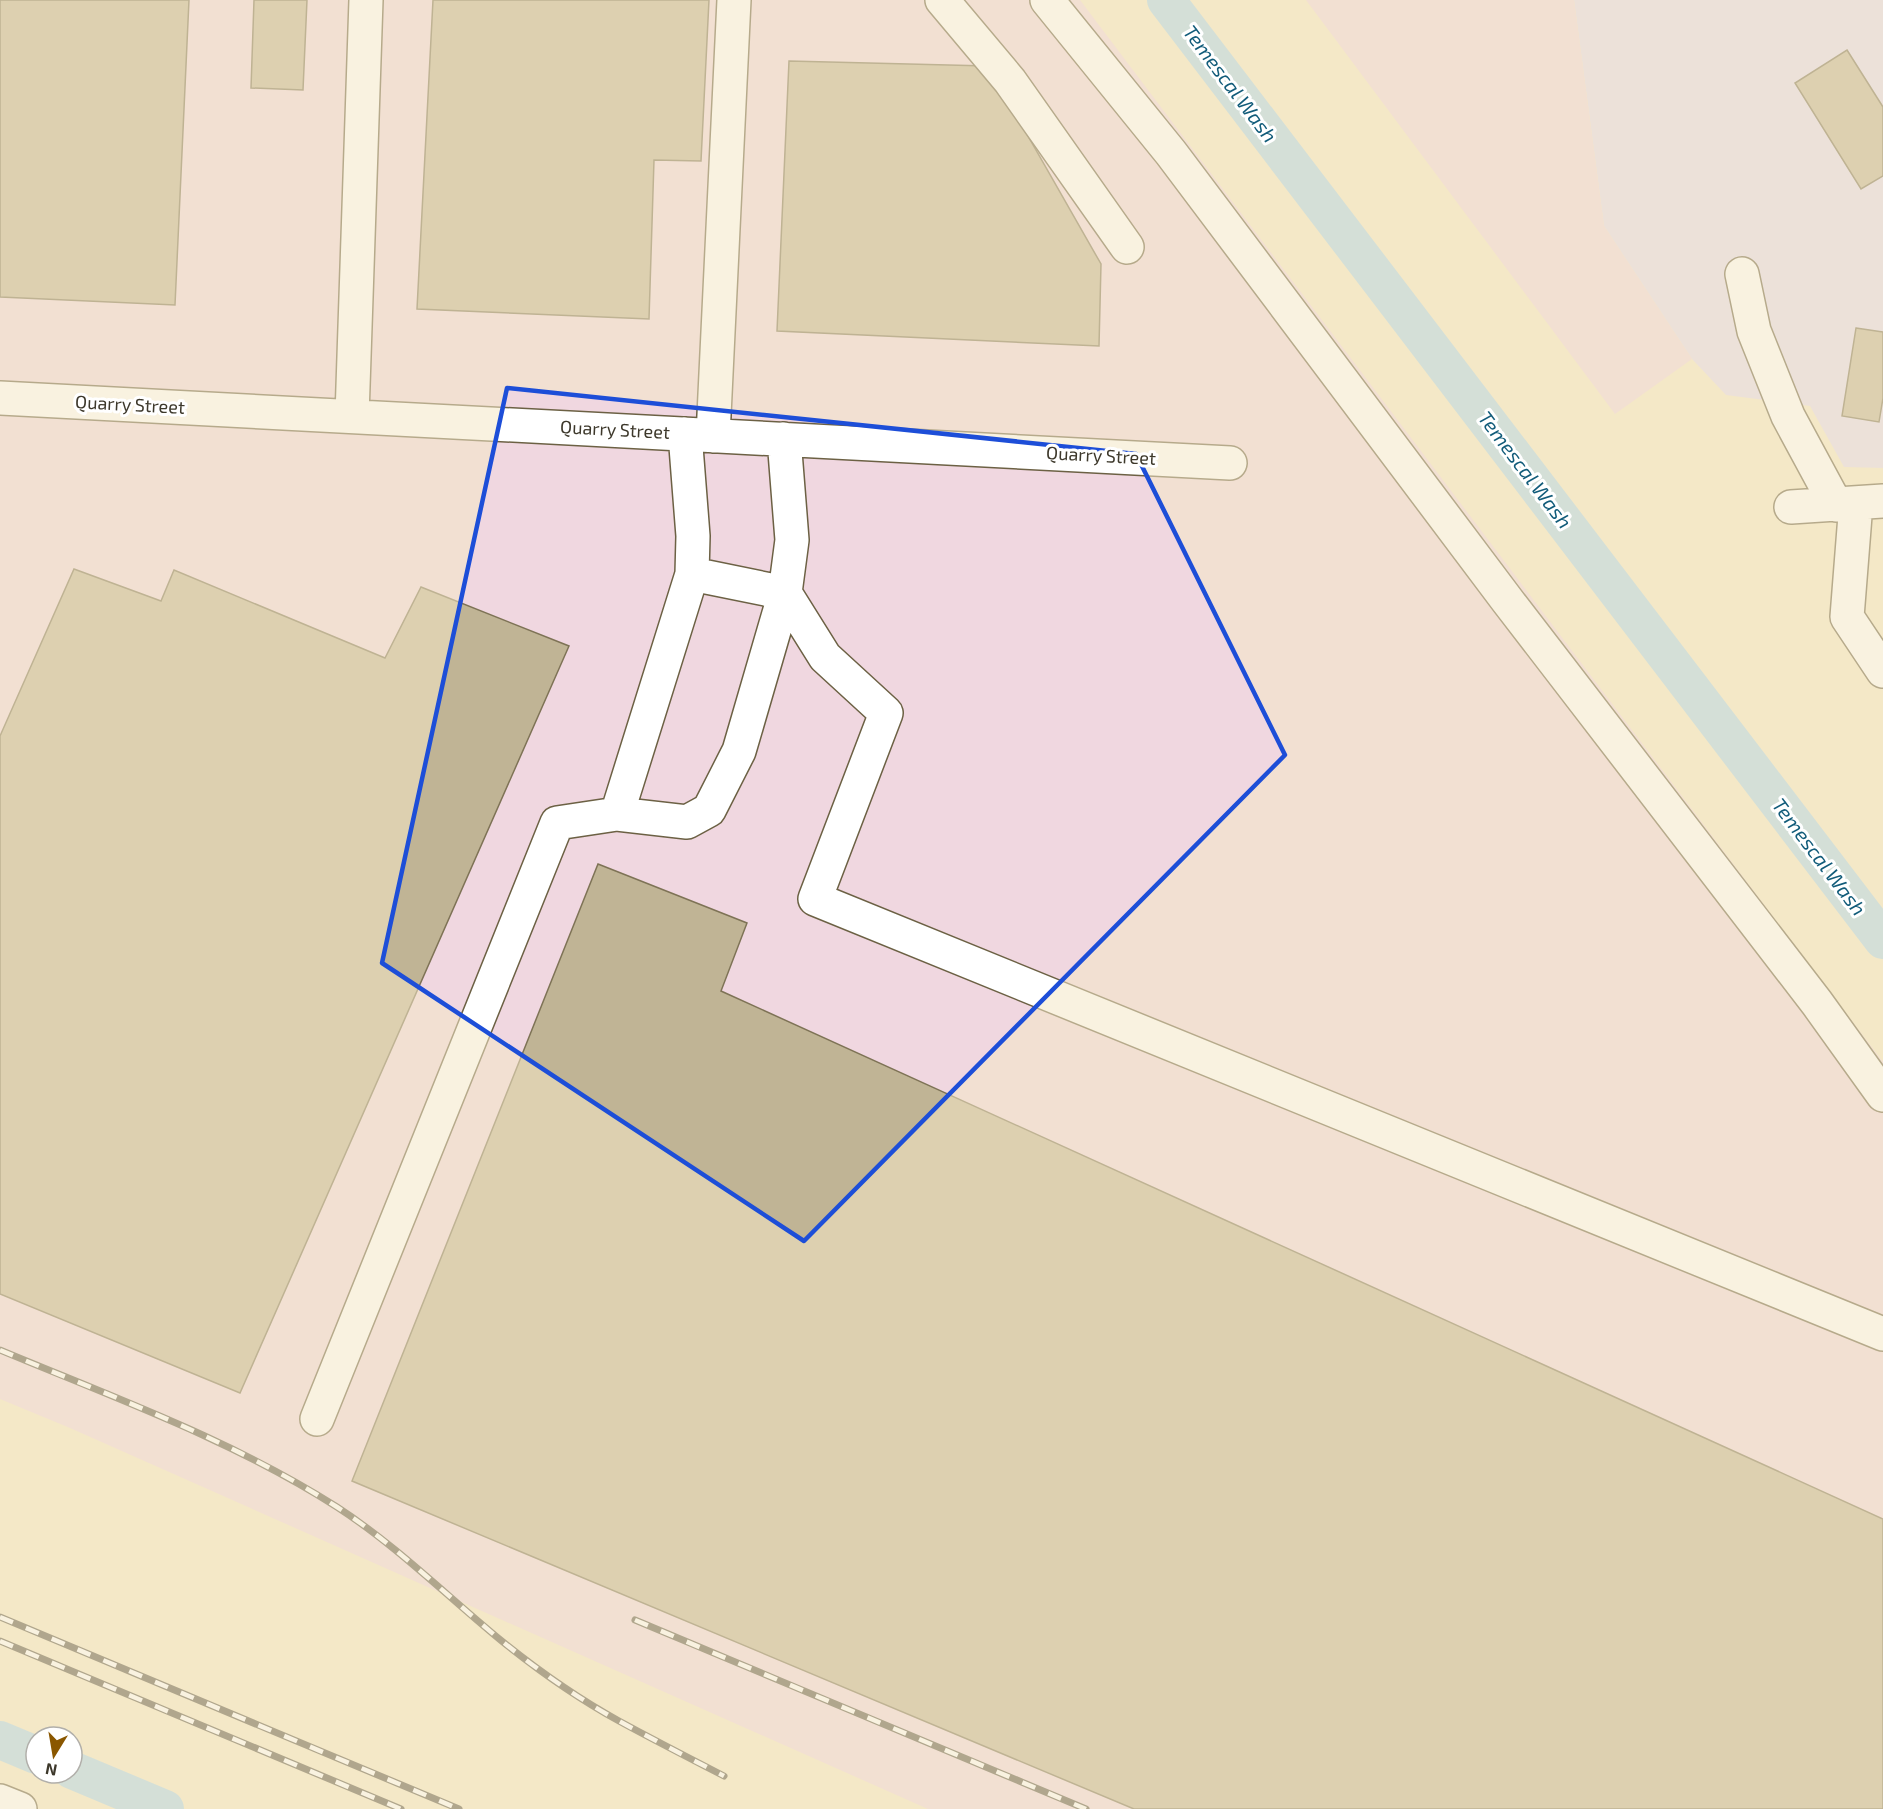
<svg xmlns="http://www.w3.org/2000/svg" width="1883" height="1809" viewBox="0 0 1883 1809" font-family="'Exo 2',sans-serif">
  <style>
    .commercial { fill: #e3daef }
    .industrial { fill: #f0d7e0 }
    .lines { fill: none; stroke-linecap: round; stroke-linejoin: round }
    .canal { stroke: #add6ec; stroke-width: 38 }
    .building { fill: #c0b495; stroke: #7e7356; stroke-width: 1.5 }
    .minor-casing { stroke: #6c6144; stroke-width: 36 }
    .minor { stroke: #fff; stroke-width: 33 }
    .rail-casing { stroke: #5e5847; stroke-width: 7 }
    .rail { stroke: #fff; stroke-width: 4.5; stroke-dasharray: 14; stroke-linecap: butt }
    .marked { fill: none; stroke: #1d4ed8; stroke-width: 4.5; stroke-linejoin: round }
    .labels { text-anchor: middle; stroke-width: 6; stroke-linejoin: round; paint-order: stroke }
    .street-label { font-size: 18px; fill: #3d382b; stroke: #fff }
    .water-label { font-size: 20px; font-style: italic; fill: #125c7a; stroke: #fff }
  </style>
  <rect width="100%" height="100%" fill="#f4e8c7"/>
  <path class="commercial" d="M1574 0H1883V468L1844 467 1810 406 1726 395 1692 359 1604 226Z"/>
  <path class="industrial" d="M0 0H1080L1883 1062V1809H928L70 1428 0 1399Z
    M1306 0H1574L1604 226 1692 359 1615 414Z"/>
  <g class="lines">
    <path class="canal" d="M1166 0 1883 940
      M0 1740 36 1755
      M72 1770 165 1809"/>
  </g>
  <path class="building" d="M0 0H189L175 305 0 297Z
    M254 0H307L303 90 251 88Z
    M433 0H709L701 161 654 160 649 319 417 309Z
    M1847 50 1883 107V176L1861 189 1795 83Z
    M789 61 988 66 1101 264 1099 346 777 331Z
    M1856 328 1883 332V398L1879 422 1842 416Z
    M74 569 161 601 174 570 385 658 421 587 569 646 240 1393 0 1294V736Z
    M598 864 747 923 721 991 1883 1519V1809H1134L352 1481Z"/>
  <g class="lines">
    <defs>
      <path id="minor" d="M942 0 1010 81 1127 247
        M1047 0 1171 153 1507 600 1817 1003 1883 1095
        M1742 274 1754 331 1788 416 1836 505
        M0 398 1230 463
        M352 416 366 0
        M713 436 734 0
        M1856 503 1847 617 1883 671
        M1791 507 1883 501
        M692 574 785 593 825 657 886 713 815 899 1883 1334
        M617 814 692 574 693 536 685 434
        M317 1419 557 823 617 814 687 822 709 810 739 751 785 593 792 540 784 439
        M0 1801 20 1809"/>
    </defs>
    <use href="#minor" class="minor-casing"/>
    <use href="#minor" class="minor"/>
    <defs>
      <path id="rail" d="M0 1350C115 1398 232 1440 337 1507 397 1546 448 1597 503 1642 539 1671 579 1699 619 1721 654 1740 689 1758 724 1776
        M0 1617 459 1809
        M635 1620 1086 1809
        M0 1641 401 1809"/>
    </defs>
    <use href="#rail" class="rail-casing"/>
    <use href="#rail" class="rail"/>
  </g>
  <path d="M0 0H1883V1809H0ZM507 388 1136 454 1285 755 804 1241 382 963Z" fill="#f4e8c7" fill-opacity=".55" fill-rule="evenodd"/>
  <path class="marked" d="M507 388 1136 454 1285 755 804 1241 382 963Z"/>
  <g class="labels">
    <g class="street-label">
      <text transform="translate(130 405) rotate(3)" y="6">Quarry Street</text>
      <text transform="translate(615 430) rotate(3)" y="6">Quarry Street</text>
      <text transform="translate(1101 456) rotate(3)" y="6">Quarry Street</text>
    </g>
    <g class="water-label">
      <text transform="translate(1230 84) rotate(53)" y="7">Temescal Wash</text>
      <text transform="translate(1525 470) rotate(53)" y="7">Temescal Wash</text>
      <text transform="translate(1819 857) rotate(53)" y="7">Temescal Wash</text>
    </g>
  </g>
  <g transform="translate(54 1755) rotate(191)"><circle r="28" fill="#ffffff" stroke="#b1afaa" stroke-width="1.5"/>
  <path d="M0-4.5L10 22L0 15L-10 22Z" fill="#8a5700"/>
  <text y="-9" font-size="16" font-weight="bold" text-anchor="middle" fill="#3d382b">N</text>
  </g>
</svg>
